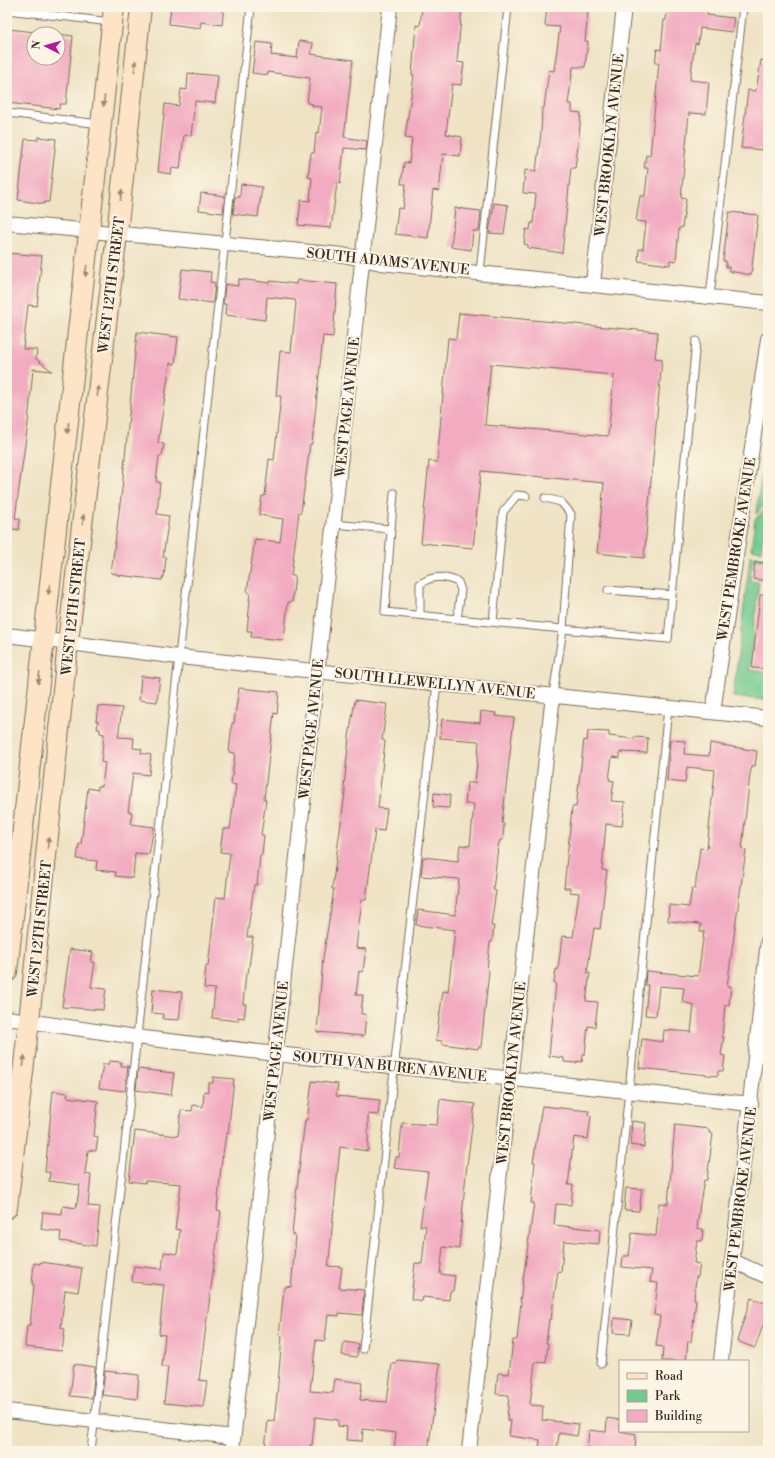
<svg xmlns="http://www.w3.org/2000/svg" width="775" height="1458" viewBox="0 0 775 1458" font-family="'Libre Bodoni',serif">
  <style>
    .green { fill: #73ca90; stroke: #577a57 }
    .building { fill: #f2abc1; fill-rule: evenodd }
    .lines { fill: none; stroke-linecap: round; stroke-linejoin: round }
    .lane-casing { stroke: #7a6b58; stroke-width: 9 }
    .street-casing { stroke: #7a6b58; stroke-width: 16 }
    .secondary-casing { stroke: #7a6b58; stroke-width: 22 }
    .lane { stroke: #fff; stroke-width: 7 }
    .street { stroke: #fff; stroke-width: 14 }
    .secondary { stroke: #fee4c6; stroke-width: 20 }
    .oneway { fill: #9c8772 }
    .labels { text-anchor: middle; stroke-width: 4; stroke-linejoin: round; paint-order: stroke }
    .street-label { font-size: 14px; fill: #3b2a1e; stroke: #fcf5e5 }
  </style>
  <rect width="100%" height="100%" fill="#fcf5e5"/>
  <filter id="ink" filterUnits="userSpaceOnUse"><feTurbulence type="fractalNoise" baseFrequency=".025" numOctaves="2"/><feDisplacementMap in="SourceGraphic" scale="8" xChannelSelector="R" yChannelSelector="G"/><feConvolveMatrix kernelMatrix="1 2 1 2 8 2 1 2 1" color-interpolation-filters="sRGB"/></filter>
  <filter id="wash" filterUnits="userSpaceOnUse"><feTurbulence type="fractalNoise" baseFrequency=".012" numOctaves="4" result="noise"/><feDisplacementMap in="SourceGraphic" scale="16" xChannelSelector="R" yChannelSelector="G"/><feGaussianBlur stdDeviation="0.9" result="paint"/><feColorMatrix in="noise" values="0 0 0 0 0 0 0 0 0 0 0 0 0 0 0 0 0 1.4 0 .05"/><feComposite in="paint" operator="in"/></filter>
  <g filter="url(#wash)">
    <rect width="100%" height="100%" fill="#efe3c4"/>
    <path class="green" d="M764 456H768C768 476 773 501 756 514Z
      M767 508 761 551 751 549 755 519Z
      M750 556 768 558V561L753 560 750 581 759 582 749 670 766 672 765 681 767 685 765 700 733 697Z"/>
    <g id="blocks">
      <path class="building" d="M171 7H224L222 25 201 22 200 28 169 24Z
        M422 7H462L457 62 464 63 461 85 452 84 446 134 462 137 460 156 443 154 439 191 433 190 428 238 395 234 398 208 403 209 406 184H401L404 162 409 163 412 139 405 138 414 75H412L416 25 420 26Z
        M547 7 588 11 585 41H588L585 67H573L568 104H572V112L581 113 578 146 575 168H571L562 253 528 248V245L524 244 526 229 530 230 531 223 533 224 536 194 523 193 525 170 536 171 541 133 542 108H544L549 70 554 71 560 27 545 26Z
        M668 7H708L707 15 734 18 732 32 700 28 698 44 695 43 690 80 709 82 706 114 689 113 681 198 686 199 682 228H679L676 261 670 260V265L638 261 639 249H643L646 222 636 221 640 196H645L648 168H644L646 155 650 156 659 63H655L657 49 661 50 664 20H666Z
        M9 29 34 32V58H58V34L73 36 66 104H60L59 109 7 103Z
        M299 41 313 43 311 54 353 60 344 137 367 141 366 150 344 148 340 184 337 183 331 228 298 225 301 200 310 201 312 178 308 177 311 153H314L316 132 319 133 322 107 312 106 313 104 307 103 310 78 268 72V75L252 73 256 42 272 44 271 55 297 58Z
        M761 60 768 61V111L763 150 741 148 748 90 756 91Z
        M188 73 218 76 215 103 195 101 191 136 184 135 180 169 172 168 171 174 158 172 165 104 179 106 181 89 187 90Z
        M38 137 56 139 49 202H45L44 204 18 200 25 139 38 140Z
        M241 184 262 187 258 217 233 214 235 197H240Z
        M201 193 225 196 223 213 199 210Z
        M494 203 508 205 504 234 489 233Z
        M455 208 481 211 479 231H473L471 250 451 247Z
        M729 212 758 215 751 275 729 271V267H726V261H723Z
        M7 253 42 256 37 306 28 305 23 349 37 350 36 359 52 371 33 369 28 423 15 518 20 519 19 530 7 528Z
        M182 269 211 272 210 282 215 283 213 303 178 299Z
        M239 279 270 283V281L296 284 297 280 337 284 333 337 323 336 312 444H310L301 512H299L291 576H295L292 602H288L284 640 251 637 252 631H247L250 600H249L250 593 247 592 255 539 280 542 283 519 259 515 262 496H265L269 459 274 460 281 396H276L280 351 291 352 296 303 295 300 267 297 265 320 225 315 226 304H223L225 284 238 286Z
        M459 313 658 332 655 358 662 359 644 558 597 553 604 483 481 471 473 548 421 543 429 461 437 462 448 338 456 339ZM491 364 614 375 608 436 485 425Z
        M137 332 178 337 175 364 170 363 165 396 158 443 164 444 162 456H159L156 482H160L157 514 169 516 163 557H166L164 577H163L162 580 117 575 118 574 111 573 122 489Z
        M755 562 768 563V581L753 579Z
        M760 595H768V669L752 668Z
        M141 676 160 678 157 702 139 700Z
        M239 688 279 692 277 714 274 713 264 799 266 800 261 835H264L262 855H260L257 885H254L247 937H253L248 974 246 973 243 1004H246L244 1018 238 1017V1021L212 1018 215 989 204 988 206 966H208L216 897 225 898 230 853 220 852 223 829H230L236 785 231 784 235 753 229 752 232 723H234Z
        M355 700 387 704 382 740 385 741 378 808 387 809 384 831 375 830 366 900H362L356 948 366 949 363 972 359 971 356 995H363L361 1014H366L364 1036 317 1032 323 958 334 889H332L345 793V787H344L349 737Z
        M98 706 122 708 118 737 134 738 133 748 142 749 141 753 151 755 149 775 133 773 128 812H132L131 824 154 827 149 854 135 853 133 878 115 876 116 872 96 870 97 861 77 859 79 844H81L88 788 98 790V786H102L105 763 101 762 104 734 100 733V729H97L98 721H96Z
        M481 711 496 713 495 716 514 718 502 823 504 824 503 840H500L498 847 493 890 496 891 491 926H494L492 942H490L487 970 489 971 481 1047H478V1049L442 1044V1041L436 1040 443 991 448 992 455 930 416 925 418 910 455 915 459 879 421 876 423 857 458 861 460 845 470 846 474 804H465L467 783H475L479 743 478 741 440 738 442 719 480 723Z
        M588 731 609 732V736L634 739V737L648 738 647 753 620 752V758L612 757 609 780 614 781 611 801 625 802 622 826 606 824 602 870 607 871 603 903 600 929 594 928 587 973H590L586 1001 598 1002 595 1027 588 1026 585 1054H583L582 1062 577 1061V1063L564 1062V1058L549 1056 556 983H554L556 969 558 970 562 936 573 937 579 893 570 892V888H564L572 807H576L584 740 587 741Z
        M670 740 685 741 684 754 709 756 710 743 757 751 755 766H752L750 774 742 849 746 850 727 986H731L729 1005H725L722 1037H724L721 1055 725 1056 723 1071H718V1076L639 1068 642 1039 663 1042 664 1030 691 1032 694 1005 682 1002 684 988 659 986 656 1016 645 1015 648 985H645L646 971 698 976 704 932H700L701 924 668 921 669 905 689 907 692 888 695 889 700 848 707 849 715 770 687 767 685 783 667 781Z
        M434 793 450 795 449 808 433 807Z
        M70 949 93 952 91 962H95L91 987 106 989 103 1010 62 1007Z
        M153 989 182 992 179 1020 163 1019V1014L151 1013Z
        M109 1061 121 1062V1066H128L125 1091 99 1088 103 1064H109Z
        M138 1069 174 1073 171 1095 136 1090Z
        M213 1077 234 1079 228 1134H226L221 1167 217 1210 221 1211 199 1380 207 1381 203 1407 164 1403 168 1367H162L165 1335 159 1334 164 1285 132 1282 134 1266 162 1269 164 1252 177 1254 180 1230 175 1229 181 1184 145 1181V1183L129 1181 135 1131 178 1136 181 1110 192 1111 193 1105 203 1107 204 1091 208 1092V1083H213Z
        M312 1081 338 1084 336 1096 380 1100 378 1115 368 1114V1151L340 1147 329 1260 328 1266 342 1267 339 1288 364 1290 362 1315 339 1313V1316L328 1315 325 1341 316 1340 310 1391 333 1393 335 1379 362 1383 360 1400 387 1402 392 1364H396L397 1360 440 1364 428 1451 394 1450 396 1433 363 1429 362 1441 346 1440 347 1427 338 1426V1420L315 1417 312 1445H310L309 1451 265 1449 268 1420 274 1421 277 1395 282 1336H279L284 1288H286V1286L291 1287 295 1246H294L295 1235H292L294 1213 301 1153 305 1120H307Z
        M53 1091 68 1093 67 1097 98 1101 94 1136 98 1137 96 1151 88 1150 85 1174 91 1175 88 1206 100 1207 96 1246 60 1241 61 1232 41 1229 43 1212 62 1214 63 1206 76 1208 80 1185 49 1181 50 1172H45Z
        M440 1099 475 1104 466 1173 459 1249 443 1247 440 1274 455 1276 453 1291H450L449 1300 423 1297 422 1301 411 1299 415 1263 422 1264 426 1226H420L428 1172 394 1168 396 1157H399L402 1123 437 1125Z
        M542 1106 589 1111 588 1115 591 1116 588 1139 574 1137 568 1185H573L571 1205 556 1204 554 1225 600 1230 599 1244 564 1241 561 1272 558 1271 551 1319H549L546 1343H548L546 1363 535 1362 530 1405 543 1406 542 1420 579 1424 577 1436 559 1433 557 1451H539L540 1440 509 1436 511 1421 507 1420 509 1395 496 1394 498 1373 509 1374 513 1340H517L521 1302 520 1301 534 1203H531L535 1162H533Z
        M632 1121 646 1123 644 1147 630 1145Z
        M675 1125 709 1129V1133H713L707 1180H704L700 1203 697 1228 703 1229 702 1241H697L694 1263 700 1264 698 1277H696L694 1299 696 1300 691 1342 688 1341 686 1361H662L663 1347 656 1346 660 1316 654 1315 658 1283 650 1282 652 1270 622 1267 623 1256H629L632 1233 656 1236 659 1203 668 1204Z
        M626 1188 642 1189 639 1211 624 1210Z
        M41 1262 82 1268 78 1292 65 1290 61 1328 65 1329 62 1351 25 1347 27 1325H30L34 1285 32 1284 34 1263 40 1264Z
        M751 1298 768 1304V1311L755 1348 737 1341Z
        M614 1318 632 1320 630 1334 613 1333Z
        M344 1342 358 1344 357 1357 342 1355Z
        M74 1364 95 1367 92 1398 70 1396Z
        M105 1371 139 1375 137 1399 102 1395Z
        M607 1418 620 1420V1431L636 1434 635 1451 587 1450 589 1430 606 1432Z"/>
    </g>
  </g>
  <g filter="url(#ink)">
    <use href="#blocks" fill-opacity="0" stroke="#7a6b58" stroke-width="1"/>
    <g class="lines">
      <defs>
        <path id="lane" d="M7 10 111 22
          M7 113 100 124
          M480 272 508 7
          M710 296 743 7
          M545 498 561 502 571 514 563 629 668 639 696 341
          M333 524 391 529 385 612 563 629 553 695
          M391 529 394 493
          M608 590 672 595
          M420 615V584C433 575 443 576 458 582L461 590 457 619
          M493 622 503 512 517 495 526 496
          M363 1349 437 683
          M601 1364 668 708
          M91 1451 251 7"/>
        <path id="street" d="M7 223 343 255 381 263 768 303
          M593 283 624 7
          M7 635 179 657 768 718
          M713 712 768 339
          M7 1018 136 1037 276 1054 751 1104
          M733 1261 768 1277
          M721 1361 768 941
          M7 1411 233 1437
          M232 1451 390 7
          M469 1451 553 695"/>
        <path id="secondary" d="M7 972 114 7
          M7 1208 29 1021 68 642 117 234 141 7"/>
      </defs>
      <use href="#lane" class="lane-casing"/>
      <use href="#street" class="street-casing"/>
      <use href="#secondary" class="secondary-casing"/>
      <use href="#lane" class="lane"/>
      <use href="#street" class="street"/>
      <use href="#secondary" class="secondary"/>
    </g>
    <defs><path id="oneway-solid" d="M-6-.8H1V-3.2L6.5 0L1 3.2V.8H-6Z"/></defs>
    <g class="oneway">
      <use href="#oneway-solid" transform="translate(135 66) rotate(-84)"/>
      <use href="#oneway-solid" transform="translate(104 101) rotate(96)"/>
      <use href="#oneway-solid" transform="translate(121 195) rotate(-84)"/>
      <use href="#oneway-solid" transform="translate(86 271) rotate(97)"/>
      <use href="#oneway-solid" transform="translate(98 391) rotate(-83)"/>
      <use href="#oneway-solid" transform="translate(68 428) rotate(97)"/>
      <use href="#oneway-solid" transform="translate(83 520) rotate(-83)"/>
      <use href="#oneway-solid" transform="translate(49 589) rotate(97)"/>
      <use href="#oneway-solid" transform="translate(39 678) rotate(96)"/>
      <use href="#oneway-solid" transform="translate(48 843) rotate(-84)"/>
      <use href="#oneway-solid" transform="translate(24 1061) rotate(-83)"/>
    </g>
  </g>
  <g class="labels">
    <g class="street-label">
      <text transform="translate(609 145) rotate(-84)" y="5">WEST BROOKLYN AVENUE</text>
      <text transform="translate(388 261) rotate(6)" y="5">SOUTH ADAMS AVENUE</text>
      <text transform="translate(111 285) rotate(-83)" y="5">WEST 12TH STREET</text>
      <text transform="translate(347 407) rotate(-84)" y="5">WEST PAGE AVENUE</text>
      <text transform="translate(736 549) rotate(-81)" y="5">WEST PEMBROKE AVENUE</text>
      <text transform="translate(73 607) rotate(-84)" y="5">WEST 12TH STREET</text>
      <text transform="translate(435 683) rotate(6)" y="5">SOUTH LLEWELLYN AVENUE</text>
      <text transform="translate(311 729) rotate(-84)" y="5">WEST PAGE AVENUE</text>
      <text transform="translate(39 929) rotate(-84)" y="5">WEST 12TH STREET</text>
      <text transform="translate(276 1051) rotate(-84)" y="5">WEST PAGE AVENUE</text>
      <text transform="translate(390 1066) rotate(6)" y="5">SOUTH VAN BUREN AVENUE</text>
      <text transform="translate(511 1073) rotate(-84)" y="5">WEST BROOKLYN AVENUE</text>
      <text transform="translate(740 1199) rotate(-83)" y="5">WEST PEMBROKE AVENUE</text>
    </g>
  </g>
  <rect width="775" height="1458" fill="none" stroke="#fcf5e5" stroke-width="24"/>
  <rect x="619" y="1360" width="130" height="72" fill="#fcf5e5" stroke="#afa495"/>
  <rect x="627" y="1373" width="20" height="6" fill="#fee4c6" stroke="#afa495"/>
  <text x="655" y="1380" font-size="12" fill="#3b2a1e">Road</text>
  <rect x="627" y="1390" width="20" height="12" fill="#73ca90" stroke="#afa495"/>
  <text x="655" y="1400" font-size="12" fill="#3b2a1e">Park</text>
  <rect x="627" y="1410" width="20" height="12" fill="#f2abc1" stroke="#afa495"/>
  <text x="655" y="1420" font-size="12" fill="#3b2a1e">Building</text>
  <g transform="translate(46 46) rotate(276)"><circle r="19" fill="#fcf5e5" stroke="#afa495"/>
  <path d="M0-3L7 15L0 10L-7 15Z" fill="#b5179e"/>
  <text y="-6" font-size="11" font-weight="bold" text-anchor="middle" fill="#3b2a1e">N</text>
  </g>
</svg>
